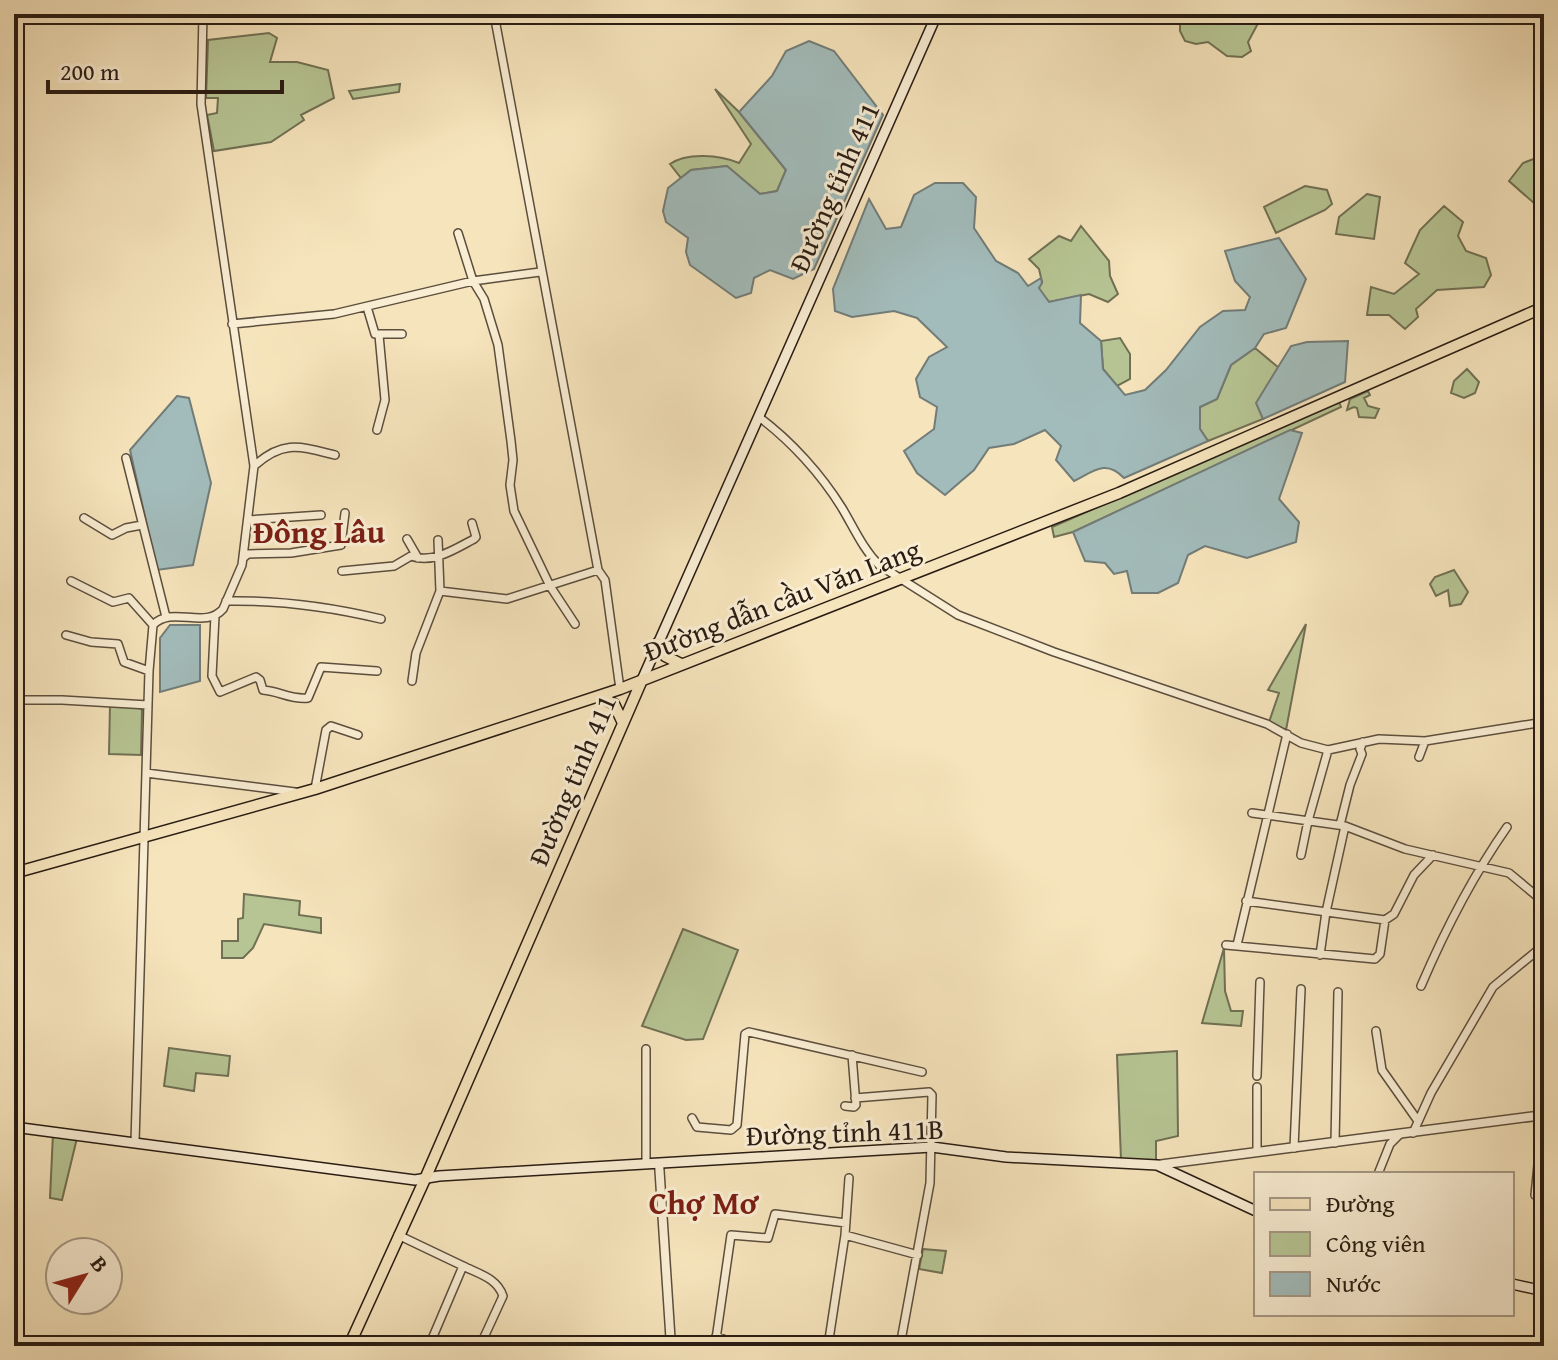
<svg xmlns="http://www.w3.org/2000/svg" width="1558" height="1360" viewBox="0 0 1558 1360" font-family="'Gentium Book Plus',serif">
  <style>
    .green { fill: #b7c594; stroke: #707054; stroke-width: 2 }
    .water { fill: #a2bcbb; stroke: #727c78; stroke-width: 2 }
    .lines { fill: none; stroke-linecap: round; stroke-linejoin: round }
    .minor-casing { stroke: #5c4e3d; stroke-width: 10 }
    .tertiary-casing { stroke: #5c4e3d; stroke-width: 11 }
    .secondary-casing { stroke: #291c13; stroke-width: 12 }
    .primary-casing { stroke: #291c13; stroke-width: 13 }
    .minor { stroke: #f9edd3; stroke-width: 7 }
    .tertiary { stroke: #f9edd3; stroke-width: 8 }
    .secondary { stroke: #f9edd3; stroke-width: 9 }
    .primary { stroke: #f6e4bc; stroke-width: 10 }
    .labels { text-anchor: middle; stroke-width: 6; stroke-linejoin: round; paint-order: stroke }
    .street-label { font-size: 28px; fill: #291c13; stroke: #f9edd3 }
    .quarter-label { font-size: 32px; font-weight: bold; fill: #7a1f14; stroke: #f9edd3 }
  </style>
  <rect width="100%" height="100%" fill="#f6e4bc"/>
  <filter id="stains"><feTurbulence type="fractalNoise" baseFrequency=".0025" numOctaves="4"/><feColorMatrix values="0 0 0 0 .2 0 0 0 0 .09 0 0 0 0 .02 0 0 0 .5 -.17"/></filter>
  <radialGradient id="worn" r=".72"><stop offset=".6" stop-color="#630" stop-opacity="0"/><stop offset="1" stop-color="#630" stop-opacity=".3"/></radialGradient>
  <path class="green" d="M1180 14H1263L1248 42 1251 51 1242 57 1227 56 1208 42 1196 44 1185 41 1180 31Z
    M269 33 277 38 270 62H297L328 70 334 98 301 115 304 120 271 142 214 151 207 115 217 113 218 98H206L208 40Z
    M400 84 399 92 353 99 349 91Z
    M715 89 739 112 786 170 777 191 760 194 727 166 691 170 681 178 670 164C687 152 720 155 739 163L751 144Z
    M1544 155V188L1540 199 1544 212 1509 181 1523 163Z
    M1305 186 1327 190 1332 204 1325 210 1276 233 1264 207Z
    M1367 194 1380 197 1374 239 1336 234 1339 217Z
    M1444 206 1463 222 1458 236 1466 251 1486 258 1491 275 1484 287 1437 290 1416 309 1418 317 1405 329 1389 315H1367L1371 287 1394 294 1419 274 1405 263 1420 230Z
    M1081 226 1109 261 1110 276 1118 294 1108 302 1089 294 1049 302 1038 288 1042 282 1039 269 1029 259 1059 236 1071 241Z
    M1120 338 1130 354V379L1117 386 1103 369 1101 341Z
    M1255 348 1279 368 1257 403 1263 419 1208 441 1200 429V407L1217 399 1231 365Z
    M1467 369 1479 382 1475 393 1464 398 1451 393 1454 381Z
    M1368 391 1370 395 1364 398 1368 406 1379 409 1375 418 1359 417 1357 408 1354 407 1347 410 1350 399Z
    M1339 402 1341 407 1073 532 1054 537 1052 527Z
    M1454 570 1468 592 1461 604 1450 606 1448 590 1436 596 1430 584 1435 577Z
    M1306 624 1286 730 1269 722 1279 693 1268 690Z
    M110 705 138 706 142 710 141 755 109 754Z
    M244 894 300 901 299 915 321 918V933L264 924 253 948 243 958H222V941H238V919L243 918Z
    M683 929 738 950 703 1039 686 1040 642 1026Z
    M1224 948 1225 991 1231 1011H1243L1241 1026 1202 1023Z
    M169 1048 230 1056 228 1076 196 1073 194 1091 164 1086Z
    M1177 1051 1178 1136 1156 1141V1160H1121L1117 1055Z
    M53 1133 77 1138 62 1200 50 1198Z
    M923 1249 946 1251 942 1273 919 1269Z"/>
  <path class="water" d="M809 41 834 51 883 115 814 269 793 279 770 270 754 278 751 293 736 298 690 265 686 252 688 238 666 222 663 211 668 188 691 170 727 166 760 194 777 191 786 170 739 112 772 76 786 51Z
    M935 183H963L976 197 974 228 996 261 1018 273 1028 286 1041 278 1042 283 1039 288 1049 302 1081 295 1080 323 1101 341 1103 369 1125 395 1145 390 1166 370 1200 327 1223 311 1245 310 1250 297 1235 281 1225 251 1279 238 1306 279 1286 328 1264 334 1255 348 1231 365 1217 399 1200 407V429L1208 441 1124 478C1106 459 1094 471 1074 481L1056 460 1061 446 1045 430 1014 444 989 448 974 470 945 495 917 473 904 451 934 429 937 407 920 397 916 379 929 357 947 347 917 318 894 311 852 317 835 311 833 289 869 199 886 229 901 227 914 195Z
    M1348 341 1345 382 1263 419 1256 403 1291 346 1307 342Z
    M177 396 189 398 211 483 193 565 157 570 130 450Z
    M1290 430 1302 433 1279 499 1299 522 1296 542 1247 558 1205 546 1188 555 1178 583 1158 593H1132L1127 571 1114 574 1105 563 1085 561 1073 532Z
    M170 625H200V681L160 692V638Z"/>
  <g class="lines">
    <defs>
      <path id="minor" d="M494 14 598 570 605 580 620 689
        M458 233 473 281 484 299 498 345 511 441 513 460 510 485 514 511 550 586 575 624
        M367 307 375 334H402
        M232 324 334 314 473 281 540 272
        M759 417C791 441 821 474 842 508 854 528 863 549 879 565L958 615 1054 652 1267 724 1301 743 1328 750 1379 739 1425 741 1544 722
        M377 430 385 400 379 335
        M126 458 166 617
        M254 466C283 440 299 446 335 455
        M84 518 112 535 126 528 142 525
        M248 520 321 515
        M407 539 418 558
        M438 540 440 591
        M243 558 248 554 291 553 341 545 345 513
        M342 571 394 566 411 556C433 564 455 549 474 539L476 537 472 523
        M71 581 113 602 129 598 153 625
        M226 601C278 600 331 607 381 619
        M215 616 212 676 220 692 256 677 260 680 263 690C279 691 291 700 308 698L321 667 377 671
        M66 635 91 642 118 644 124 662 149 671
        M412 681 416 653 440 591 507 599 598 570
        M14 700H62L148 705
        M1419 757 1425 741
        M146 773 295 792
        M315 789 326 730 331 726 358 735
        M1252 813 1345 826 1405 849 1509 873 1544 902
        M1340 825 1350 785 1362 754 1360 749 1363 742
        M1301 855 1308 821 1328 750
        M1246 901 1385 920 1394 914 1414 875 1433 855
        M1226 945 1375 959 1380 954 1385 920
        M1237 945 1287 734
        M1320 955 1326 912 1345 826
        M1421 986C1445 930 1472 877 1507 827
        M1376 1031 1382 1070 1418 1121
        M646 1049V1163
        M1257 1076 1260 982
        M1257 1087V1152
        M855 1098 929 1092 932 1095 930 1183 900 1346
        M845 1106 854 1107 856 1105 852 1055
        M692 1118 697 1127 731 1130 737 1125 745 1034 749 1032 922 1072
        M1413 1133 1431 1093 1493 987 1544 945
        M135 1142 149 671 153 625C172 605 205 630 223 609L242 565 254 466 201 104 203 14
        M1335 1143 1338 992
        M1294 1148 1301 989
        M1378 1174 1390 1144 1399 1135
        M1535 1195 1543 1115
        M398 1235 463 1266 429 1346
        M845 1235 918 1255
        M463 1266C479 1274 497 1278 503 1296L480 1346
        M716 1336 740 1346
        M715 1346 731 1235 768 1238 775 1214 846 1223
        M828 1346 845 1235 849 1178"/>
      <path id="tertiary" d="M659 1163 671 1346
        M1157 1165 1544 1115"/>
      <path id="secondary" d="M642 680 937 14
        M14 1127 415 1180 439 1176 932 1147 1006 1157 1157 1165 1256 1211
        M1512 1284 1544 1291"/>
      <path id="primary" d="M658 643 665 656 681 664
        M600 696 614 704 623 723
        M14 873 315 789 620 689 1119 493 1544 307
        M349 1346 425 1179 642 680"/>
    </defs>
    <use href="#minor" class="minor-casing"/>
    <use href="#tertiary" class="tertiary-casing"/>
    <use href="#secondary" class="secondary-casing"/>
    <use href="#primary" class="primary-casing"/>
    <use href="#minor" class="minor"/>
    <use href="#tertiary" class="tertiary"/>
    <use href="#secondary" class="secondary"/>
    <use href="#primary" class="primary"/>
  </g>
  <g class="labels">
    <g class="street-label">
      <text transform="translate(834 187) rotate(-66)" y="10">Đường tỉnh 411</text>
      <text transform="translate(782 600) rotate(-21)" y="10">Đường dẫn cầu Văn Lang</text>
      <text transform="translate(572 780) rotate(-67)" y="10">Đường tỉnh 411</text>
      <text transform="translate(845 1132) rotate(-2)" y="10">Đường tỉnh 411B</text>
    </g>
    <g class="quarter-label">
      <text x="319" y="543">Đông Lâu</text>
      <text x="704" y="1214">Chợ Mơ</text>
    </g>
  </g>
  <rect width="1558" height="1360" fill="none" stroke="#f6e4bc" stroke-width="48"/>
  <rect x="16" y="16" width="1526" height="1328" fill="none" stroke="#291c13" stroke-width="4"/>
  <rect x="24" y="24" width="1510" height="1312" fill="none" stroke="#291c13" stroke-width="2"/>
  <rect x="1254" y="1172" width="260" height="144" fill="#f9edd3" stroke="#a69986" stroke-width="2"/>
  <rect x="1270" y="1198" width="40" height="12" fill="#f6e4bc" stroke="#a69986" stroke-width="2"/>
  <text x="1326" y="1212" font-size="24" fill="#291c13">Đường</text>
  <rect x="1270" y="1232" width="40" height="24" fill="#b7c594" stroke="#a69986" stroke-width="2"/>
  <text x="1326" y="1252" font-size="24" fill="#291c13">Công viên</text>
  <rect x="1270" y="1272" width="40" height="24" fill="#a2bcbb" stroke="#a69986" stroke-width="2"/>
  <text x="1326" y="1292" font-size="24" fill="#291c13">Nước</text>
  <g transform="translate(84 1276) rotate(53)"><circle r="38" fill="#f9edd3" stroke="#a69986" stroke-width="2"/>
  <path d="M0-6L14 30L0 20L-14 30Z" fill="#8f2418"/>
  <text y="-12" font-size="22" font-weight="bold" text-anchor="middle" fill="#291c13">B</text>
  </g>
  <path d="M48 80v12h234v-12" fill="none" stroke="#291c13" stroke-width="4"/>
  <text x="60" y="80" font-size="24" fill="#291c13" stroke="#f9edd3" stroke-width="6" paint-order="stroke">200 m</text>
  <rect width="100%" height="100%" filter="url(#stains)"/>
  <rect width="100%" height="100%" fill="url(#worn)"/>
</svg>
